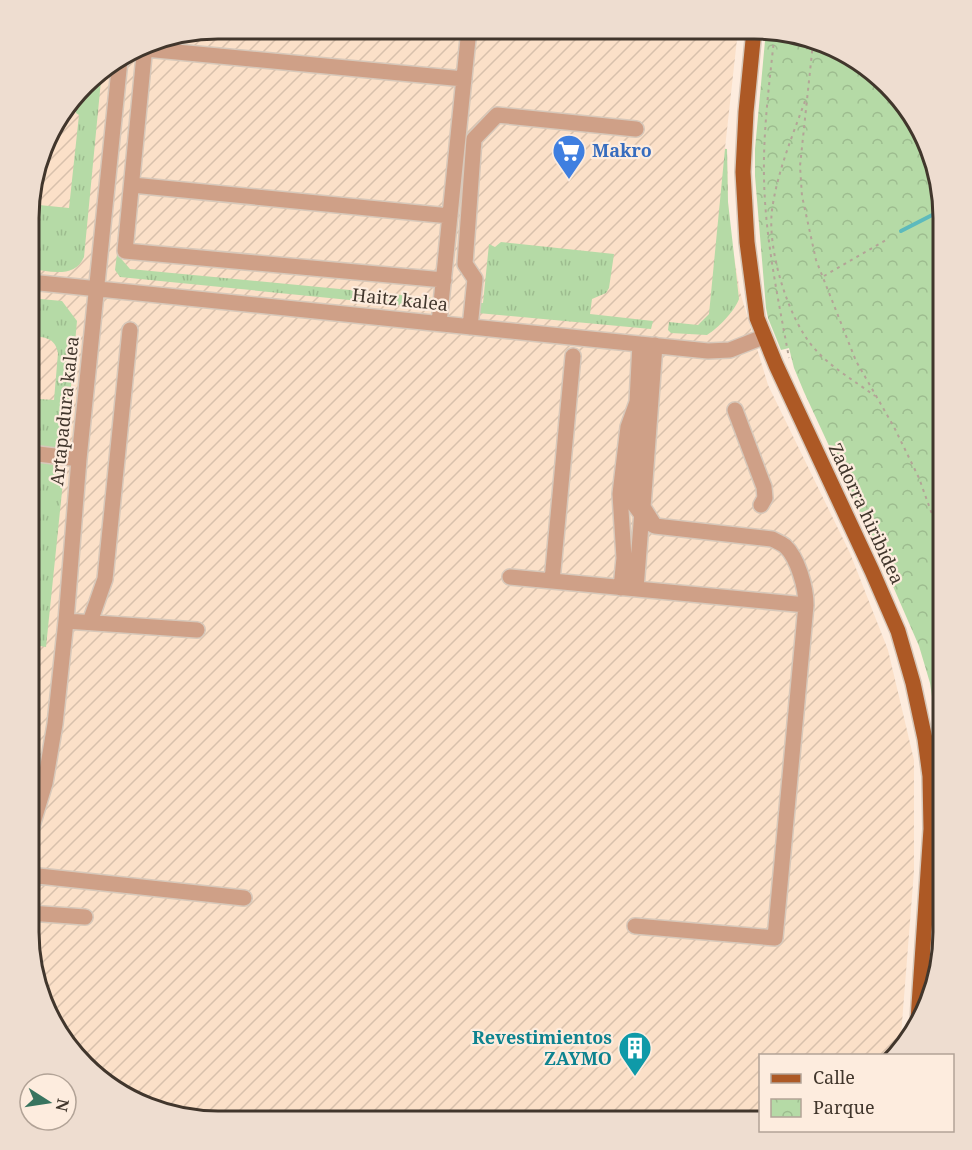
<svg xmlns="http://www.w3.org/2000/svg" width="972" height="1150" viewBox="0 0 972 1150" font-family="'Noto Serif',serif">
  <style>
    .industrial { fill: url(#industrial-furrows) }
    .grass { fill: url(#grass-tufts) }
    .park { fill: url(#park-crowns) }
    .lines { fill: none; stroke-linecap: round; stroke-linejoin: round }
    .stream { stroke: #5dbabd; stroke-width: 4 }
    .minor-casing { stroke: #d7c8ba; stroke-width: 18 }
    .major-casing { stroke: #d7c8ba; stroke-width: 18 }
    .path { stroke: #b3a497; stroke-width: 2; stroke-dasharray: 3 4.5; stroke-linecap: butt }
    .minor { stroke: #cfa087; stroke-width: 15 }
    .major { stroke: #ad5925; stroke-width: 15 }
    .labels { text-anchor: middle; stroke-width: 4.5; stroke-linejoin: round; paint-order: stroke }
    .shop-label { font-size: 18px; font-weight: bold; fill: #366cbe; stroke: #fdecde; text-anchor: start }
    .street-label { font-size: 18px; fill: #41362c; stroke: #fdecde }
    .culture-label { font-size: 18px; font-weight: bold; fill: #0d838f; stroke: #fdecde; text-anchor: end }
    .rim { fill: none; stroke: #41362c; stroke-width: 3 }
  </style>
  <defs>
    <pattern id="industrial-furrows" width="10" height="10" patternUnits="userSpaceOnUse" patternTransform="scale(1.5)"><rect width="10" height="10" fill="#fbe0c8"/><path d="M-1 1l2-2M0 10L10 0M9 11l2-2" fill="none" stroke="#d8c1ac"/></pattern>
    <pattern id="grass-tufts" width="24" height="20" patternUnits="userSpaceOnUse" patternTransform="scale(1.5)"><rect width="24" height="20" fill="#b5daa6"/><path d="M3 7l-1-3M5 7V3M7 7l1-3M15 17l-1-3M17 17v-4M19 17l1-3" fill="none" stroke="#9dbc8f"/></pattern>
    <pattern id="park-crowns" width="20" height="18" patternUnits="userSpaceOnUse" patternTransform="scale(1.5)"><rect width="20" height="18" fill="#b5daa6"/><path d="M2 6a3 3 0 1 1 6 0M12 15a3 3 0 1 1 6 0" fill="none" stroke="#9dbc8f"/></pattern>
  </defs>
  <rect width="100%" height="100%" fill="#fdecde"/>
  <path class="industrial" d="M218 29 738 30 725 148 727 149 728 202 730 232 740 292 768 385 850 553 888 650 914 760V871L900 1048 892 1055 760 1056V1121H205L113 1090 54 1027 29 933 30 193 54 123 93 75 157 39Z"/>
  <path class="grass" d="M102 70 84 257C75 279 49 271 30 269V199L39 200V205L69 208 79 115 76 113C78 92 84 81 102 70Z
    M725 149H727L728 202 739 299C734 312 718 328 707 335L671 333 668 330 669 322 698 325 709 314Z
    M501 242 614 254 609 288 606 293 592 299 590 314 653 321 651 329 478 313 480 303H483L489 244 495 247Z
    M117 254 130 269 433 298 430 308 120 277 115 270Z
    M30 298 62 301 77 321 66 441 53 448 41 446 35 440 39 399 54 400 58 353C55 337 44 337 30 336Z
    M30 461 51 463 57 469 64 472 46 647 29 644Z"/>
  <path class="park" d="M766 30H779L859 60 910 115V120L921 132 943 217V771L930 683 919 646 875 545 804 392 794 368 789 348 781 350 768 318 766 308 755 176V149Z"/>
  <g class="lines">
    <path class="stream" d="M901 231 942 210"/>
    <defs>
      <path id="minor" d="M145 45 125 251 444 280
        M145 49 464 79
        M132 185 450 216
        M30 282 708 351 730 350 763 337
        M439 323 469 29
        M470 327 475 279 465 264 474 139 497 115 636 129
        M637 402 641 430 634 504 647 522 655 526 643 507 655 345
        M735 410 764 487 765 498 761 505
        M30 453 79 459
        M510 577 806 605
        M552 581 573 356
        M621 588 624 558 620 494 628 427 637 402 640 344
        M636 589 642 511
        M66 621 197 630
        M90 622 105 579 130 330
        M29 836 45 783 55 724 66 621 79 459 120 60
        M29 875 244 898
        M29 893 34 876
        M29 913 85 917
        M635 926 775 938 806 605C806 588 798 558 785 546 781 543 776 541 772 539L655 526"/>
      <path id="major" d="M754 30 746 112 743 172 747 242 757 318 776 365 872 571 898 631 913 683 925 739 930 776 931 829 918 1020"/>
    </defs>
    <use href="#minor" class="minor-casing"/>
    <use href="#major" class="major-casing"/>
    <path class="path" d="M775 30C770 79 763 128 764 177 765 238 778 298 789 358
      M813 43 800 166 802 196 816 260 856 361 894 427 919 478 938 531 943 556
      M805 101C792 137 777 173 772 210 767 249 788 319 814 348 830 367 855 381 875 396
      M824 276 886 240"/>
    <use href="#minor" class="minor"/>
    <use href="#major" class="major"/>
  </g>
  <defs>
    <symbol id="supermarket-pin" viewBox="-11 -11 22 30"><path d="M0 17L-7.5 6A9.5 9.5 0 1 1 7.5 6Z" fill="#3f7fe0" stroke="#fdecde"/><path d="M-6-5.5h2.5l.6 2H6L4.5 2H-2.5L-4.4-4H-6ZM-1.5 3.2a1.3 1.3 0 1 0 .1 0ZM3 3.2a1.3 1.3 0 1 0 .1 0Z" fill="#fff"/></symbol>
    <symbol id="building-pin" viewBox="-11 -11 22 30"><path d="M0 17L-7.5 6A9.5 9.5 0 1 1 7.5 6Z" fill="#0f9aa8" stroke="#fdecde"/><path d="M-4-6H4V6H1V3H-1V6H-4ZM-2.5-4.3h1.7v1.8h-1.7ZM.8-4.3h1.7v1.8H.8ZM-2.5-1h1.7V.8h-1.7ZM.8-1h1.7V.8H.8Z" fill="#fff"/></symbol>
  </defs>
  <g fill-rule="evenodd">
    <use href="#supermarket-pin" x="550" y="132" width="38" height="52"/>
    <use href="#building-pin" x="616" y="1029" width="38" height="52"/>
  </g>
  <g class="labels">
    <g class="shop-label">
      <text x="592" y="157">Makro</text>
    </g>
    <g class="street-label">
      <text transform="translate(400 300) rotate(6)" y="6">Haitz kalea</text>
      <text transform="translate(65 411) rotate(-84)" y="6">Artapadura kalea</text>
      <text transform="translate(866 514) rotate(65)" y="6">Zadorra hiribidea</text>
    </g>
    <g class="culture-label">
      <text x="612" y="1044">Revestimientos<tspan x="612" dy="21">ZAYMO</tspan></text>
    </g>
  </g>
  <path d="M0 0H972V1150H0ZM218 39H754A179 179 0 0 1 933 218V932A179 179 0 0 1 754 1111H218A179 179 0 0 1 39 932V218A179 179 0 0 1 218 39Z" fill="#eeddd0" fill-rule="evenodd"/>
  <path class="rim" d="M218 39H754A179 179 0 0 1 933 218V932A179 179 0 0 1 754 1111H218A179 179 0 0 1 39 932V218A179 179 0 0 1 218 39Z"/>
  <rect x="759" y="1054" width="195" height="78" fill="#fdecde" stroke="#b2a397" stroke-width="1.5"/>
  <rect x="771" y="1074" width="30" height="9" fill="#ad5925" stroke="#b2a397" stroke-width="1.5"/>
  <text x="813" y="1084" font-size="18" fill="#41362c">Calle</text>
  <rect x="771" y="1099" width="30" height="18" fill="url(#park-crowns)" stroke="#b2a397" stroke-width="1.5"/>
  <text x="813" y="1114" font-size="18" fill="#41362c">Parque</text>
  <g transform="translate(48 1102) rotate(102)"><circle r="28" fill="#fdecde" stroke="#b2a397" stroke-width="1.5"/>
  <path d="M0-4.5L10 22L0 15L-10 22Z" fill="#38745f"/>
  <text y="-9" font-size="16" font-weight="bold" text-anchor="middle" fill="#41362c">N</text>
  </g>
</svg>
